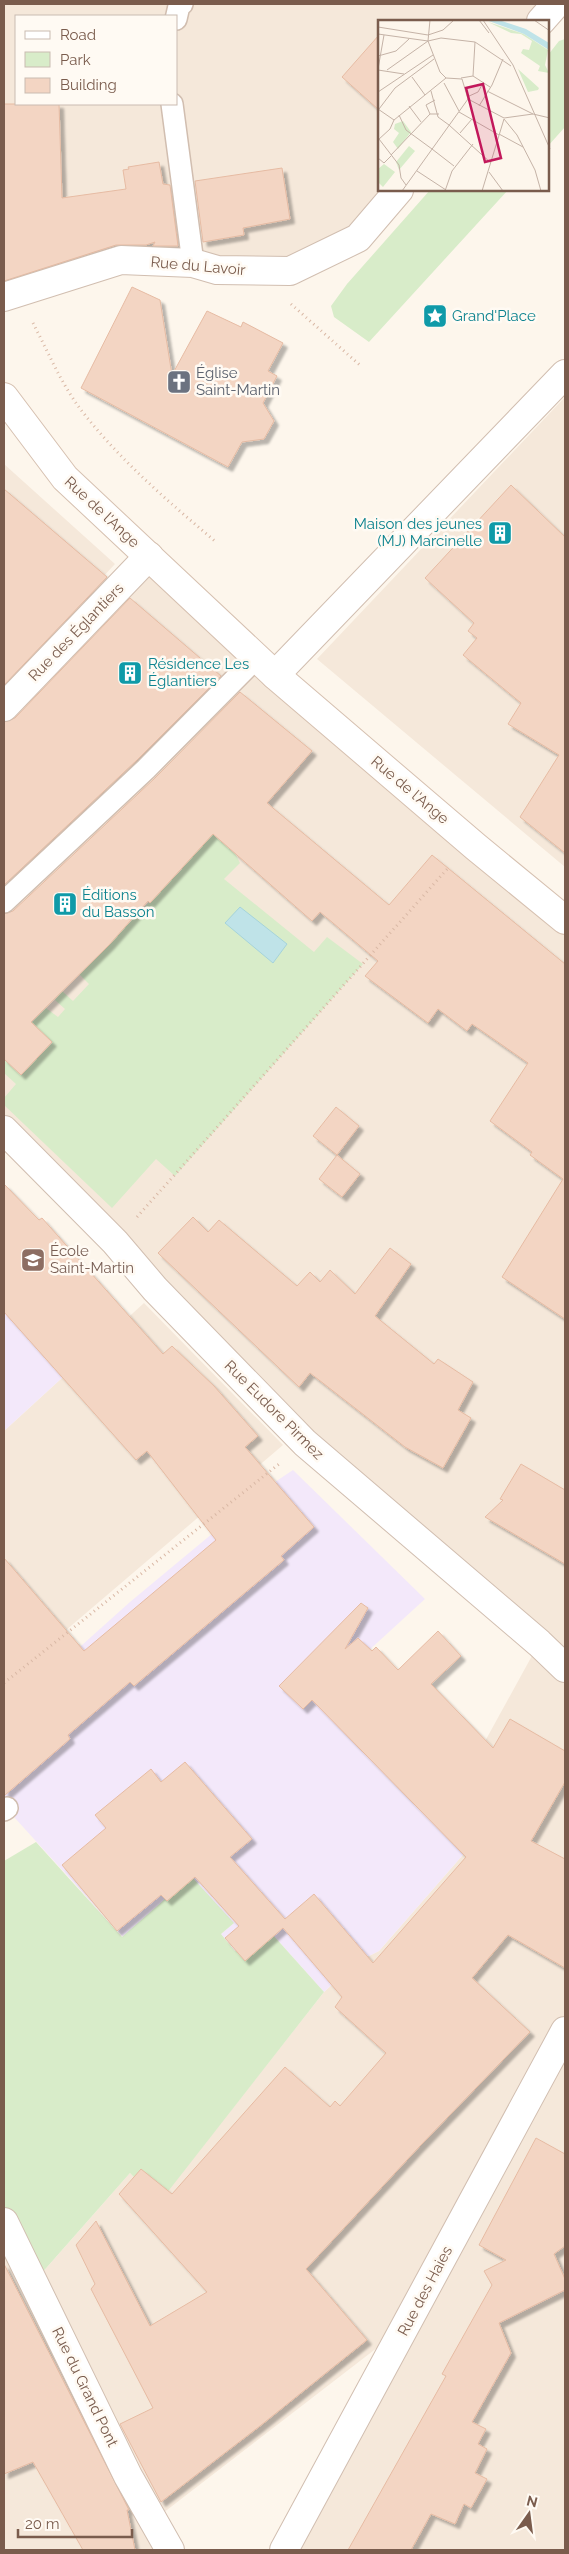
<svg xmlns="http://www.w3.org/2000/svg" width="569" height="2554" viewBox="0 0 569 2554" font-family="Raleway,sans-serif">
  <style>
    .residential { fill: #f5e8da; fill-rule: evenodd }
    .education { fill: #f3e8fa }
    .green { fill: #d8ecc9 }
    .water { fill: #bfe3e8; stroke: #a5d3da }
    .building { fill: #f3d5c3; stroke: #e6bba3; filter: url(#shadow) }
    .lines { fill: none; stroke-linecap: round; stroke-linejoin: round }
    .lane-casing { stroke: #d1beb0; stroke-width: 24 }
    .street-casing { stroke: #d1beb0; stroke-width: 30 }
    .secondary-casing { stroke: #d6c0b0; stroke-width: 30 }
    .path { stroke: #d9b8a5; stroke-width: 3; stroke-dasharray: 1 4; stroke-linecap: butt }
    .lane { stroke: #fff; stroke-width: 21 }
    .street { stroke: #fff; stroke-width: 28 }
    .secondary { stroke: #fff; stroke-width: 28 }
    .labels { text-anchor: middle; stroke-width: 5; stroke-linejoin: round; paint-order: stroke }
    .street-label { font-size: 15px; fill: #7a5c4d; stroke: #fffaf3 }
    .culture-label { font-size: 15px; fill: #0d838f; stroke: #fffaf3; text-anchor: start }
    .worship-label { font-size: 15px; fill: #5b616d; stroke: #fffaf3; text-anchor: start }
    .education-label { font-size: 15px; fill: #785e54; stroke: #fffaf3; text-anchor: start }
    .inset-road { fill: none; stroke: #c5b3a7; stroke-width: 1 }
    .view { fill: #c2185b; fill-opacity: 0.15; stroke: #c2185b; stroke-width: 2.5 }
    .inset-edge { fill: none; stroke: #7a5c4d; stroke-width: 2.5 }
  </style>
  <defs>
    <filter id="shadow"><feDropShadow dx="4.5" dy="4.5" stdDeviation="1" flood-color="#0004"/></filter>
  </defs>
  <rect width="100%" height="100%" fill="#fdf6ec"/>
  <path class="residential" d="M4 4H556L541 21H379V190H399L358 238 290 271 152 262 4 298ZM16 16H176V104H16Z
    M565 397V867L317 659Z
    M4 464 115 564 4 683Z
    M149 556 565 920V2550H284L404 2327 154 2520 170 2550H4V2222L34 2282 130 2173 159 2202 324 1992 357 1962 379 1951 489 1825 450 1805 539 1643 305 1443 4 1130V707Z
    M144 1303 283 1445 4 1683V1431Z"/>
  <path class="education" d="M4 1198 122 1323 4 1431Z
    M293 1470 425 1599 366 1653 489 1825 379 1951 357 1962 324 1992 264 1925 235 1951 221 1934 234 1923 123 1937 4 1806V1715L130 1602 272 1484Z"/>
  <path class="green" d="M565 39V127L548 146V55L559 41Z
    M430 190H508L369 342 334 317 331 306 347 284Z
    M206 827 235 853 240 863 224 879 314 952 327 937 363 964 175 1176 156 1159 112 1208 4 1105V1098L16 1084 4 1073V1059L21 1075 52 1043 31 1023 46 1008 58 1017 65 1009 55 1000 62 991 73 1001 89 984 79 974 183 868 175 861Z
    M36 1842 122 1937 191 1876 234 1923 221 1934 235 1951 264 1925 324 1992 159 2203 130 2173 33 2283 4 2222V1861Z"/>
  <path class="water" d="M240 907 287 944 273 963 225 923Z"/>
  <path class="building" d="M379 35V110L342 77Z
    M4 104H59L62 198 126 189 123 170 129 169 128 167 159 162 163 184 170 185 178 246H153L155 242 146 245H116L4 281Z
    M282 168 290 219 243 228 244 235 203 242 195 181Z
    M132 287 160 300 172 375 207 311 241 327 243 322 283 343 268 371 277 376 263 403 274 421 264 439 242 442 228 467 81 388Z
    M511 485 565 537V853L520 817 559 755 508 724 521 703 463 655 477 638 468 631 474 623 425 578Z
    M4 489 107 577 4 685Z
    M130 598 221 676 137 760 4 885V722L15 718Z
    M240 692 312 751 267 803 389 905 432 855 565 964V1319L502 1277 563 1179 530 1155 532 1152 490 1121 528 1063 472 1024 467 1031 438 1009 428 1023 365 976 378 961 320 912 312 921 213 834 150 903 148 901 109 945 31 1022 52 1042 21 1075 4 1059V914L13 911 155 778Z
    M336 1107 359 1126 337 1155 313 1136Z
    M337 1155 360 1174 342 1197 319 1179Z
    M4 1184 39 1220 42 1218 163 1354 172 1346 214 1386 258 1436 245 1447 314 1527 281 1556 284 1560 134 1686 130 1682 68 1735 70 1739 4 1796V1558L84 1651 216 1540 147 1451 136 1460 4 1312Z
    M193 1217 208 1232 219 1220 297 1286 310 1272 320 1282 330 1270 355 1294 390 1248 411 1264 375 1316 434 1364 438 1359 473 1382 458 1410 471 1418 443 1468 405 1447 310 1373 299 1387 158 1253Z
    M521 1464 565 1490V1564L485 1517 503 1500 500 1499Z
    M361 1603 368 1608 345 1649 358 1638 372 1651 376 1647 398 1670 438 1631 461 1656 431 1684 493 1748 510 1719 565 1751V1782L531 1841 565 1859V1968L508 1935 472 1978 530 2032 419 2147 306 2269 367 2340 260 2426 161 2502 120 2424 153 2408 91 2289 95 2284 76 2245 96 2221 150 2326 207 2292 119 2194 141 2169 172 2194 285 2067 330 2107 335 2101 340 2106 386 2053 335 2007 342 1997 283 1928 245 1961 225 1938 239 1926 195 1877 167 1901 161 1895 117 1931 62 1865 106 1828 95 1815 151 1769 161 1782 185 1762 252 1839 230 1857 285 1919 314 1894 373 1963 466 1857 312 1700 303 1709 279 1686Z
    M536 2138 565 2154V2246L554 2254 565 2279V2290L499 2323 511 2353 472 2422 486 2429 478 2444 487 2449 475 2473 487 2479 471 2508 464 2504 455 2524 431 2514 411 2550H348L446 2376 442 2374 492 2285 484 2271 506 2260 479 2245Z
    M4 2264 129 2510H127L135 2550H83L33 2462 4 2474Z"/>
  <g class="lines">
    <defs>
      <path id="lane" d="M176 19 179 6 182 4
        M172 104 193 263
        M4 902 146 769 256 658
        M4 1810 7 1808"/>
      <path id="street" d="M541 21 556 4
        M4 297 121 260 193 263 217 270 290 271 358 238 399 190
        M275 675 565 374
        M4 707 149 556
        M4 1130 115 1242 155 1289 305 1443 539 1643 565 1668
        M4 2222 128 2476 170 2550
        M284 2550 565 2031"/>
      <path id="secondary" d="M4 397 65 478 275 675 476 847 565 920"/>
    </defs>
    <use href="#lane" class="lane-casing"/>
    <use href="#street" class="street-casing"/>
    <use href="#secondary" class="secondary-casing"/>
    <path class="path" d="M291 304 362 367
      M33 323C49 354 63 388 85 415 123 463 170 503 216 542
      M137 1217 449 867
      M4 1683 279 1464"/>
    <use href="#lane" class="lane"/>
    <use href="#street" class="street"/>
    <use href="#secondary" class="secondary"/>
  </g>
  <defs>
    <symbol id="sight-square" viewBox="-11 -11 22 22"><rect x="-9" y="-9" width="18" height="18" rx="4" fill="#0f9aa8" stroke="#fffaf3"/><path d="M0-6L1.8-2.2L6-1.7L2.9 1.2L3.7 5.4L0 3.3L-3.7 5.4L-2.9 1.2L-6-1.7L-1.8-2.2Z" fill="#fff"/></symbol>
    <symbol id="church-square" viewBox="-11 -11 22 22"><rect x="-9" y="-9" width="18" height="18" rx="4" fill="#6b7280" stroke="#fffaf3"/><path d="M-1.2-6h2.4v3.5h3.3v2.4h-3.3V6h-2.4V-.1h-3.3v-2.4h3.3Z" fill="#fff"/></symbol>
    <symbol id="building-square" viewBox="-11 -11 22 22"><rect x="-9" y="-9" width="18" height="18" rx="4" fill="#0f9aa8" stroke="#fffaf3"/><path d="M-4-6H4V6H1V3H-1V6H-4ZM-2.5-4.3h1.7v1.8h-1.7ZM.8-4.3h1.7v1.8H.8ZM-2.5-1h1.7V.8h-1.7ZM.8-1h1.7V.8H.8Z" fill="#fff"/></symbol>
    <symbol id="school-square" viewBox="-11 -11 22 22"><rect x="-9" y="-9" width="18" height="18" rx="4" fill="#8d6e63" stroke="#fffaf3"/><path d="M0-5L7-2L0 1L-7-2ZM-4 1L0 2.5L4 1V4Q0 6-4 4Z" fill="#fff"/></symbol>
  </defs>
  <g fill-rule="evenodd">
    <use href="#sight-square" x="421" y="302" width="28" height="28"/>
    <use href="#church-square" x="165" y="368" width="28" height="28"/>
    <use href="#building-square" x="486" y="519" width="28" height="28"/>
    <use href="#building-square" x="116" y="659" width="28" height="28"/>
    <use href="#building-square" x="51" y="890" width="28" height="28"/>
    <use href="#school-square" x="19" y="1246" width="28" height="28"/>
  </g>
  <g class="labels">
    <g class="street-label">
      <text transform="translate(198 266) rotate(5)" y="5">Rue du Lavoir</text>
      <text transform="translate(102 512) rotate(43)" y="5">Rue de l'Ange</text>
      <text transform="translate(76 632) rotate(-46)" y="5">Rue des Églantiers</text>
      <text transform="translate(410 790) rotate(40)" y="5">Rue de l'Ange</text>
      <text transform="translate(274 1410) rotate(45)" y="5">Rue Eudore Pirmez</text>
      <text transform="translate(425 2291) rotate(-62)" y="5">Rue des Haies</text>
      <text transform="translate(85 2387) rotate(64)" y="5">Rue du Grand Pont</text>
    </g>
    <g class="culture-label">
      <text x="452" y="321">Grand'Place</text>
      <text x="482" y="529" text-anchor="end">Maison des jeunes<tspan x="482" dy="17">(MJ) Marcinelle</tspan></text>
      <text x="148" y="669">Résidence Les<tspan x="148" dy="17">Églantiers</tspan></text>
      <text x="82" y="900">Éditions<tspan x="82" dy="17">du Basson</tspan></text>
    </g>
    <g class="worship-label">
      <text x="196" y="378">Église<tspan x="196" dy="17">Saint-Martin</tspan></text>
    </g>
    <g class="education-label">
      <text x="50" y="1256">École<tspan x="50" dy="17">Saint-Martin</tspan></text>
    </g>
  </g>
  <g transform="translate(378 20)">
    <rect width="171" height="171" fill="#fdf6ec"/>
    <path d="M110 2 146 14 170 30 167 45 171 53 160 51 162 46 143 33 145 29 151 30 154 21 143 14 133 13ZM140 49 161 68 160 70 150 72ZM25 101 33 112 20 129 15 122 21 113 16 109 17 104ZM31 126 37 131 21 150 18 142ZM6 144 17 152 5 167 0 162V149Z" fill="#d8ecc9"/>
    <path d="M108 0H121L148 9 171 23V30L146 14Z" fill="#bfe3e8"/>
    <path class="inset-road" d="M52 0 50 21 62 52 68 58 84 59 90 79M101 0 111 13M105 0 135 45 172 129M156 0 172 11M0 7 50 15 65 10 76 0M0 14 50 21M0 36 18 31 31 19M0 49 6 15M0 50 26 54M9 50 50 21 63 18 97 22 133 46M95 56 97 22M34 57 47 75M83 58 95 56 112 67M66 63 81 91M53 71 60 97 71 105M109 71 155 94 172 98M0 72 55 35M89 77 100 72 105 63M90 79 126 98 155 94M31 86 43 102M101 86 114 65 125 39M0 89 16 100M1 89 17 68 56 39M81 92 121 115M52 94 48 85 57 80M21 95 28 110 54 129M126 99 139 115 157 150 163 171M16 100 68 58M71 105 113 143M82 113 94 99M121 114 145 127M1 119 21 145 23 158 28 165M0 120 12 109 16 100M54 129 76 146M13 135 52 94H61M0 138 6 143 13 136M39 151 68 170M111 152 125 171M24 171 90 79M67 171 74 151 95 124M104 171 126 99"/>
    <path class="view" d="M105 64 123 138 107 142 88 68Z"/>
    <rect width="171" height="171" class="inset-edge"/>
  </g>
  <rect width="569" height="2554" fill="none" stroke="#7a5c4d" stroke-width="10"/>
  <rect x="15" y="15" width="162" height="90" fill="#fffaf3" stroke="#cabbb1"/>
  <rect x="25" y="31" width="25" height="8" fill="#ffffff" stroke="#cabbb1"/>
  <text x="60" y="40" font-size="15" fill="#7a5c4d">Road</text>
  <rect x="25" y="52" width="25" height="15" fill="#d8ecc9" stroke="#cabbb1"/>
  <text x="60" y="65" font-size="15" fill="#7a5c4d">Park</text>
  <rect x="25" y="78" width="25" height="15" fill="#f3d5c3" stroke="#cabbb1"/>
  <text x="60" y="90" font-size="15" fill="#7a5c4d">Building</text>
  <g transform="translate(529 2514) rotate(14)" stroke="#fffaf3" stroke-width="4" paint-order="stroke">
  <path d="M0-4L9 19L0 12L-9 19Z" fill="#7a5c4d"/>
  <text y="-8" font-size="14" font-weight="bold" text-anchor="middle" fill="#7a5c4d">N</text>
  </g>
  <path d="M18 2529v8h114v-8" fill="none" stroke="#7a5c4d" stroke-width="2.5"/>
  <text x="25" y="2529" font-size="15" fill="#7a5c4d" stroke="#fffaf3" stroke-width="4" paint-order="stroke">20 m</text>
</svg>
